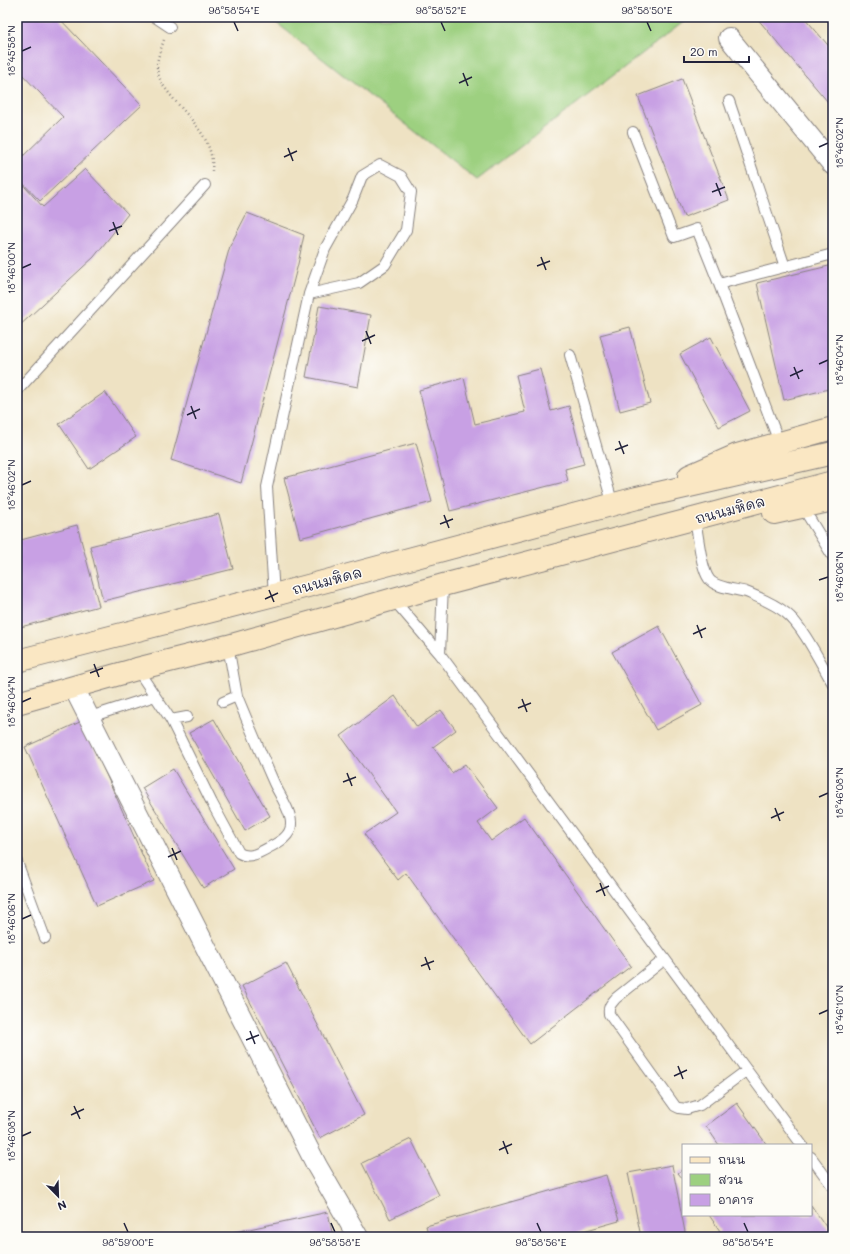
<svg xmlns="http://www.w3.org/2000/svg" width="850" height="1254" viewBox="0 0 850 1254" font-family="Mali,'Playpen Sans Thai',sans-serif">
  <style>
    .green { fill: #9dd080; stroke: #60795e }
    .building { fill: #c8a0e4 }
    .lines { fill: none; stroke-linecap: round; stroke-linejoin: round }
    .lane-casing { stroke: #88827f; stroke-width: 12 }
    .street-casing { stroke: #88827f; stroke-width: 22 }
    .secondary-casing { stroke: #88827f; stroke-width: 24 }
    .path { stroke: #88827f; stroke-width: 2.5; stroke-dasharray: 1 3; stroke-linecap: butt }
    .lane { stroke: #fff; stroke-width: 10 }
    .street { stroke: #fff; stroke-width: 20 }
    .secondary { stroke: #fae7c3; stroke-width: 22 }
    .ticks { fill: none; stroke: #22223b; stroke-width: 1.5 }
    .labels { text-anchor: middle; stroke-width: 3; stroke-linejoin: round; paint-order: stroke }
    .street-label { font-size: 14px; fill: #22223b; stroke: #fdfcf7 }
    .neatline { fill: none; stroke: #22223b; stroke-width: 1.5 }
    .ticks-label { font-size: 10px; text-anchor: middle; fill: #22223b }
  </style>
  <rect width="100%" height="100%" fill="#fdfcf7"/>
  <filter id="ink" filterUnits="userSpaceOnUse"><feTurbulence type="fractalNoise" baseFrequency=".025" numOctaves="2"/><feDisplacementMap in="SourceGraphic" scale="8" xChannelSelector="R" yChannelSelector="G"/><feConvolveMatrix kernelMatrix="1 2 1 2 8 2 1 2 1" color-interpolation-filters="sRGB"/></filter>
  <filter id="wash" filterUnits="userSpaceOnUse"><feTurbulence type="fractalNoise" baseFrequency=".012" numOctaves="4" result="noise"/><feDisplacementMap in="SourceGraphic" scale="16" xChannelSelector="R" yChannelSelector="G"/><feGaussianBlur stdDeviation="0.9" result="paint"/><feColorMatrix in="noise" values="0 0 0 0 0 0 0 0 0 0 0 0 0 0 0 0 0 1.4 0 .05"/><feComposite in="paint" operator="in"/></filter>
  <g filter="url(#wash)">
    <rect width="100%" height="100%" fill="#eee2c3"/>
    <path class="green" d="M269 17H690L477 180Z"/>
    <g id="blocks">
      <path class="building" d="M17 17H58L142 105 40 201 17 177V162L63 117 17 69Z
        M756 17H804L833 51V108Z
        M682 79 729 200 684 217 638 96Z
        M85 169 128 214 94 257 17 328V178L43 207Z
        M247 213 304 235 298 264 241 483 171 460 230 246Z
        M833 265V388L784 400 757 283Z
        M319 306 371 315 358 387 306 377Z
        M630 327 650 403 620 411 600 335Z
        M711 337 750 411 719 427 680 354Z
        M540 369 551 411 569 406 584 464 565 469 568 481 450 511 419 390 464 378 475 424 525 412 516 375Z
        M105 392 136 437 89 469 59 424Z
        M416 443 432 502 300 538 284 478Z
        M219 514 233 569 103 601 90 546Z
        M77 525 99 606 17 628V541Z
        M659 626 702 705 656 730 612 652Z
        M395 696 417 727 441 710 456 730 433 747 452 773 465 764 498 808 478 823 491 841 524 817 631 966 530 1044 406 873 398 880 364 834 396 812 341 736Z
        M214 719 270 816 245 831 189 733Z
        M82 721 154 881 97 906 25 747Z
        M173 769 234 869 203 888 142 788Z
        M286 963 364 1115 320 1138 242 986Z
        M737 1103 767 1145H719L706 1126Z
        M411 1139 439 1195 390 1219 362 1163Z
        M672 1165 686 1237H641L628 1173Z
        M683 1169V1179L678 1173Z
        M606 1175 619 1221 562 1237H429L426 1226Z
        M811 1205 833 1237H711L720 1231 709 1215H811Z
        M328 1212 333 1237H232L231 1233Z"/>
    </g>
  </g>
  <g filter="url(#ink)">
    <use href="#blocks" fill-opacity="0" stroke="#88827f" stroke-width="1"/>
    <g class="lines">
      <defs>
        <path id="lane" d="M155 17 170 27
          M729 101 785 267
          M633 132 674 237 697 229 719 284
          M570 355 613 505
          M17 391 205 185
          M779 442 719 284 833 254
          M802 506 833 557
          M696 526C699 540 701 568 709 579 715 588 736 589 746 592 760 598 774 603 786 613 803 626 821 664 833 684
          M443 585 440 654 802 1145
          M274 595 267 487 309 294 325 249 353 199 362 176 380 165 401 176 411 192 406 230 385 265 359 283 309 294
          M393 599 440 654
          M137 669 171 720 187 717
          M223 702 237 696 228 646
          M90 717 155 696
          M171 720 212 803 239 853C249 859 259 853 268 848 278 843 292 836 291 823 291 811 279 794 274 783 261 754 249 725 237 696
          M17 862 45 938
          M665 959 616 998C611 1004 608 1006 609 1014L675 1106 679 1108 687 1109 700 1105 747 1070
          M811 1157 833 1187"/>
        <path id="street" d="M729 38 833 165
          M74 688 317 1166 358 1237"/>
        <path id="secondary" d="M689 476 737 455 833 428
          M774 513 833 500
          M17 661 274 595 637 498 833 453
          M17 703 137 669 228 646 443 585 833 482"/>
      </defs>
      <use href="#lane" class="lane-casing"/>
      <use href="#street" class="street-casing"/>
      <use href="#secondary" class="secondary-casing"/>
      <path class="path" d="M164 40C161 49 157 58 157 67 158 80 165 88 172 97 190 119 215 140 212 171"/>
      <use href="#lane" class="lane"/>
      <use href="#street" class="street"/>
      <use href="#secondary" class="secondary"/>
    </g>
  </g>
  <path class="ticks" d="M234 22 238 31M441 22 445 31M647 22 651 31M22 51 31 47M463 73 468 86M459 83 472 77M819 147 828 143M288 148 293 161M284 157 297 151M716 183 721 196M712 192 725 187M113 222 118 235M109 231 122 226M541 257 546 270M537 266 550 261M22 268 31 264M366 331 371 344M362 341 375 335M819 364 828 360M794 367 799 379M790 376 803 370M191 406 196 419M187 415 200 409M619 441 624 454M615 450 628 445M22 485 31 481M444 515 449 528M440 524 453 519M819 580 828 577M269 590 274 602M265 599 278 593M697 625 702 638M693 634 706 628M94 664 99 677M90 673 103 668M522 699 527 712M22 702 31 698M518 708 531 703M347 773 352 786M343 782 356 777M819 797 828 793M775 808 780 821M771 818 784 812M172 848 177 860M168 857 181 851M600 883 605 896M596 892 609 886M22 919 31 915M425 957 430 970M421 966 434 961M819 1014 828 1010M250 1031 255 1044M246 1040 259 1035M678 1066 683 1079M674 1076 687 1070M74 1106 80 1119M71 1115 84 1109M22 1136 31 1132M503 1141 508 1154M499 1150 512 1144M124 1223 128 1232M331 1223 335 1232M537 1223 541 1232M744 1223 748 1232"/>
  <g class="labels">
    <g class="street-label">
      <text transform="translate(730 510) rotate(-15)" y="5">ถนนมหิดล</text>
      <text transform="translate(327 581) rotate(-15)" y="5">ถนนมหิดล</text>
    </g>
  </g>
  <rect width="850" height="1254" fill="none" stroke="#fdfcf7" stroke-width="44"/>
  <rect x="682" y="1144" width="130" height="72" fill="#fdfcf7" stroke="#a5a5ac"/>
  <rect x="690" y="1157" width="20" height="6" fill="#fae7c3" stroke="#a5a5ac"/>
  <text x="718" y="1164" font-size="12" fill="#22223b">ถนน</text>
  <rect x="690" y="1174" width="20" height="12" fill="#9dd080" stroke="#a5a5ac"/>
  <text x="718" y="1184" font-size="12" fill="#22223b">สวน</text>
  <rect x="690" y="1194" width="20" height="12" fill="#c8a0e4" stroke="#a5a5ac"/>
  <text x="718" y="1204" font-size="12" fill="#22223b">อาคาร</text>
  <g transform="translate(58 1196) rotate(157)" stroke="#fdfcf7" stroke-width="3" paint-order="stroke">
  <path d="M0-3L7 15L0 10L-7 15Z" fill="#22223b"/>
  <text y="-6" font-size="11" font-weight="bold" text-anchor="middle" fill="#22223b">N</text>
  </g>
  <path d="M684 56v6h65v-6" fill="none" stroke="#22223b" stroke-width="2"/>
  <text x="690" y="56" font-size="12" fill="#22223b" stroke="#fdfcf7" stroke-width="3" paint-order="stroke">20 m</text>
  <rect x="22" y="22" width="806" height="1210" class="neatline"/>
  <g class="ticks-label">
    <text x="234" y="14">98°58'54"E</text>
    <text x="441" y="14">98°58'52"E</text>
    <text x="647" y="14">98°58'50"E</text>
    <text transform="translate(11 51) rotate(-90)" y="4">18°45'58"N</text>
    <text transform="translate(839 143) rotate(-90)" y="4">18°46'02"N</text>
    <text transform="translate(11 268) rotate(-90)" y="4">18°46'00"N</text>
    <text transform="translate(839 360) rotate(-90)" y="4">18°46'04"N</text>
    <text transform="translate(11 485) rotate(-90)" y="4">18°46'02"N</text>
    <text transform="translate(839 577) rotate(-90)" y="4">18°46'06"N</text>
    <text transform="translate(11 702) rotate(-90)" y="4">18°46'04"N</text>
    <text transform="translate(839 793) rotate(-90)" y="4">18°46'08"N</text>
    <text transform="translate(11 919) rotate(-90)" y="4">18°46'06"N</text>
    <text transform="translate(839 1010) rotate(-90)" y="4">18°46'10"N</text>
    <text transform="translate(11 1136) rotate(-90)" y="4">18°46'08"N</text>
    <text x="128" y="1246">98°59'00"E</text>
    <text x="335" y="1246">98°58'58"E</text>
    <text x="541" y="1246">98°58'56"E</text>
    <text x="748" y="1246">98°58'54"E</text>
  </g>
</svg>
